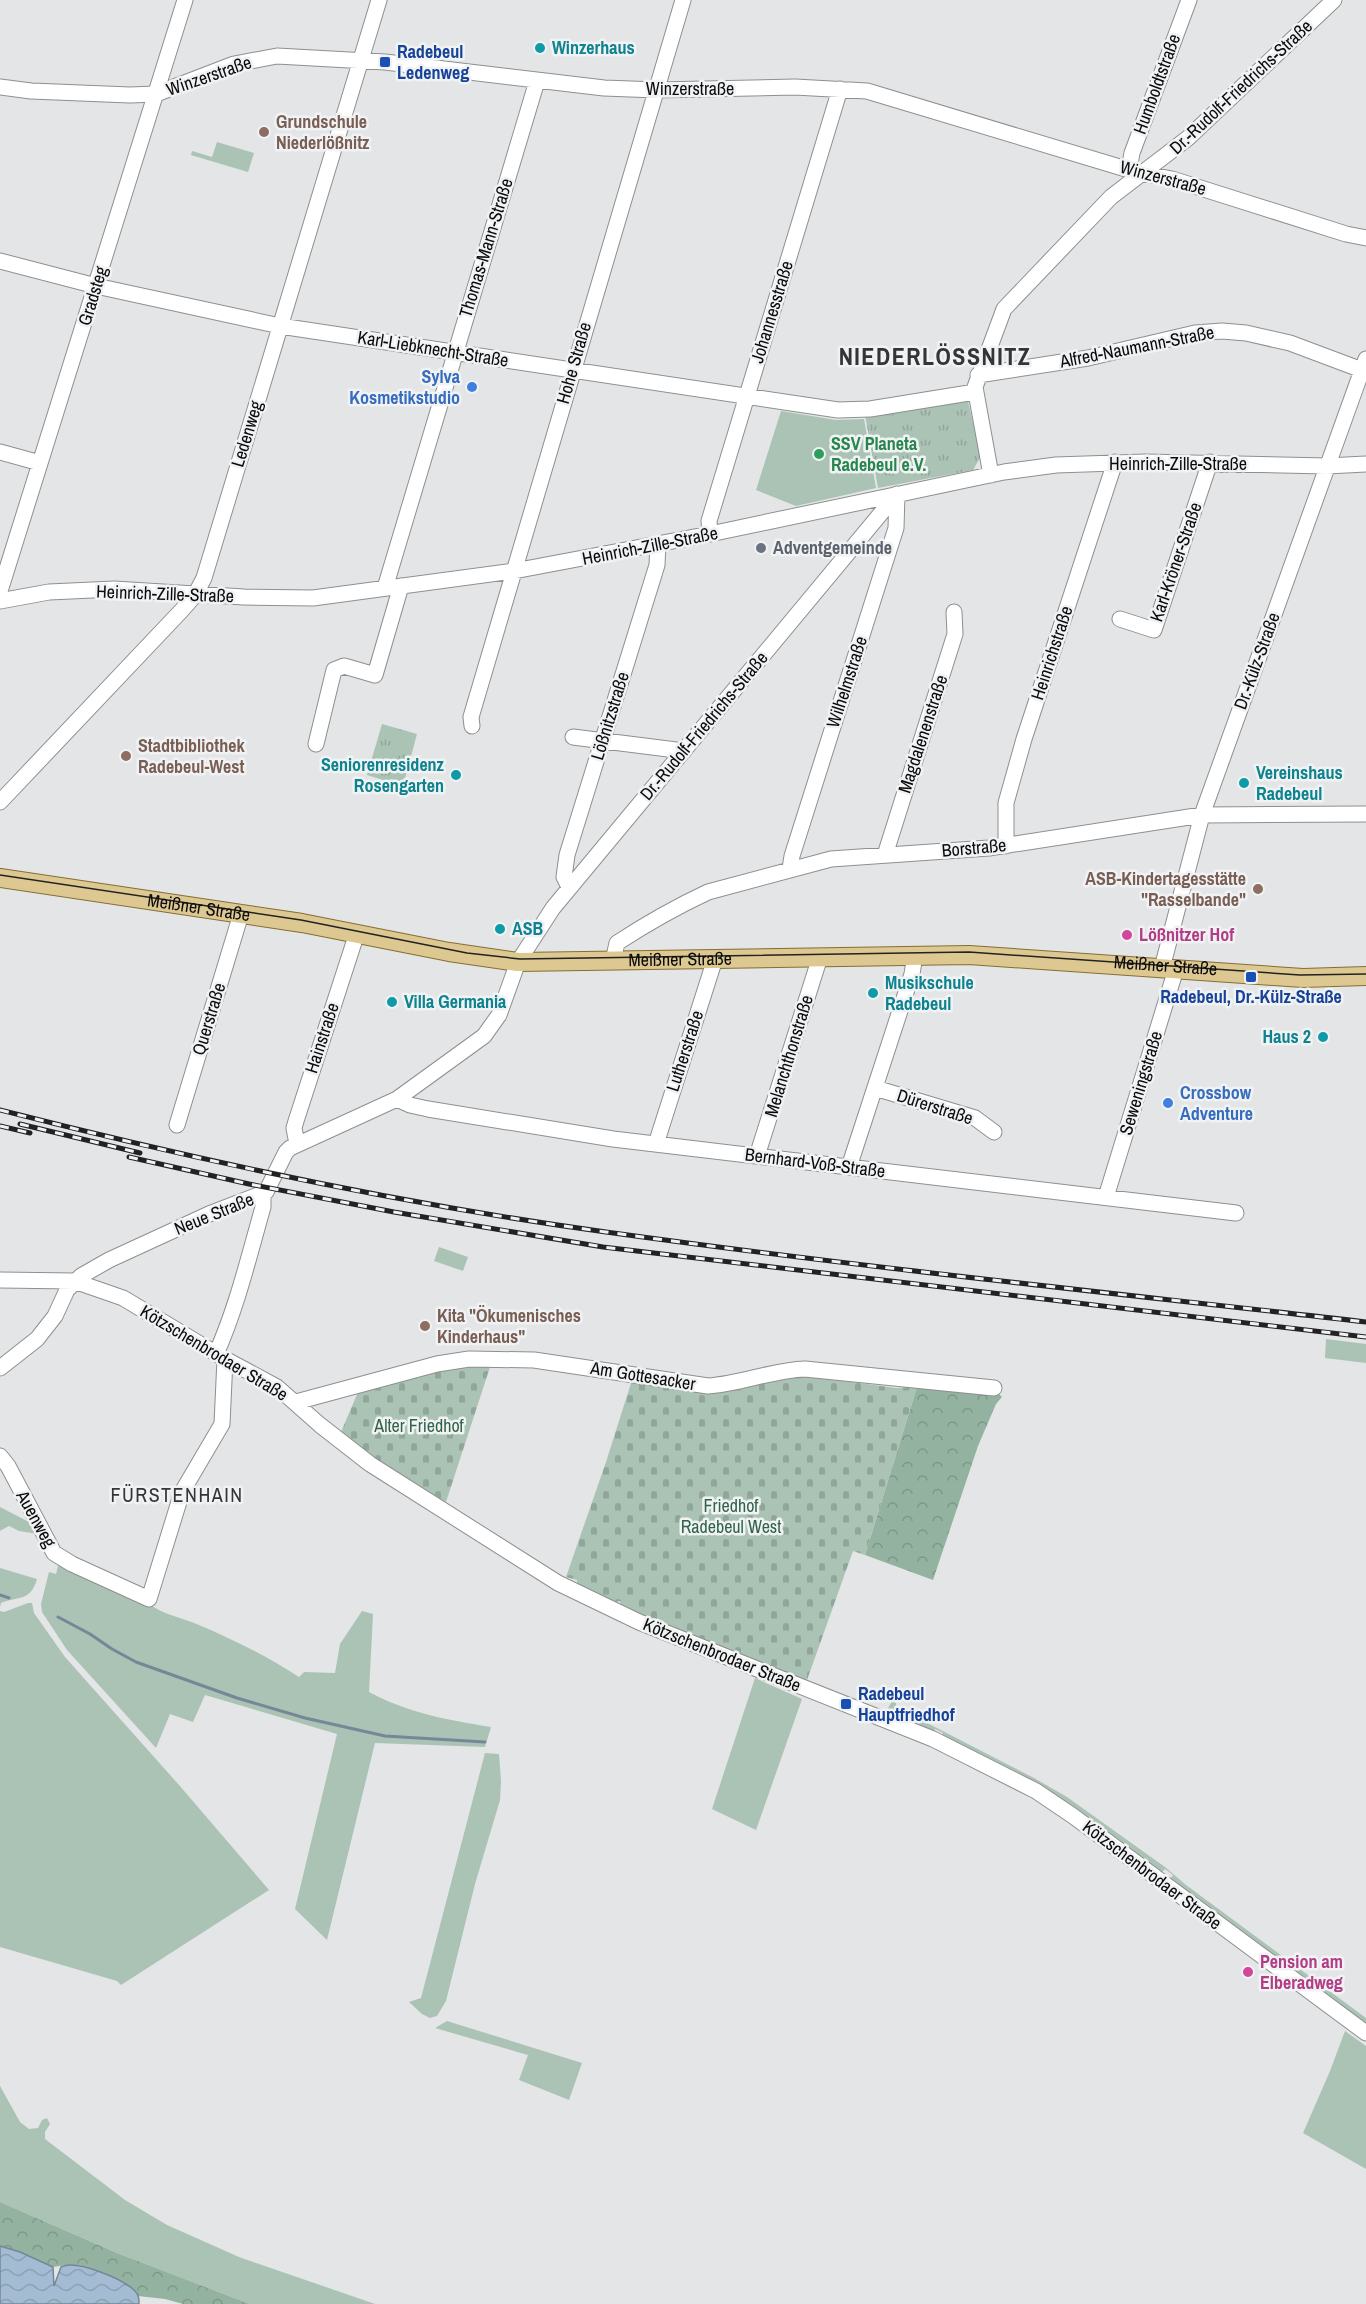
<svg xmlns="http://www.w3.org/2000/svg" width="1366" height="2304" viewBox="0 0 1366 2304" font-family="'Archivo Narrow',sans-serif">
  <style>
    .green { fill: #aac3b4 }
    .forest { fill: url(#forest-crowns) }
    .cemetery { fill: url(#cemetery-stones) }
    .park { fill: url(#park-tufts) }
    .water { fill: url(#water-waves); stroke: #768797; stroke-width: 1.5 }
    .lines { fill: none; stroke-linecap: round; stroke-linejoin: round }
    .stream { stroke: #768797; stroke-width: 3 }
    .minor-casing { stroke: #8e8f90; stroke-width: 17 }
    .major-casing { stroke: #856e33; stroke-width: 20 }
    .minor { stroke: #fff; stroke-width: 15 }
    .major { stroke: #ddc891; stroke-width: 18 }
    .tram { stroke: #222223; stroke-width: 1.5 }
    .rail-casing { stroke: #222223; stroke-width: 5 }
    .rail { stroke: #f1f2f3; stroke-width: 3; stroke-dasharray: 9; stroke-linecap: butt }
    .culture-dot { fill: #0f9aa8; stroke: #f1f2f3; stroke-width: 2 }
    .transit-dot { fill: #1a4fb4; stroke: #f1f2f3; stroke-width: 2 }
    .education-dot { fill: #8d6e63; stroke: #f1f2f3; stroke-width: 2 }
    .shop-dot { fill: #3f7fe0; stroke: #f1f2f3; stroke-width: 2 }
    .leisure-dot { fill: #2e9e5b; stroke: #f1f2f3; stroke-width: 2 }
    .worship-dot { fill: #6b7280; stroke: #f1f2f3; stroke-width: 2 }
    .hotel-dot { fill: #d1479c; stroke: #f1f2f3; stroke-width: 2 }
    .labels { text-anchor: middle; stroke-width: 5; stroke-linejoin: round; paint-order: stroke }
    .culture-label { font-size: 18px; font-weight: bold; fill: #0d838f; stroke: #f1f2f3; text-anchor: start }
    .transit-label { font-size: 18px; font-weight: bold; fill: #164399; stroke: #f1f2f3; text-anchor: start }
    .street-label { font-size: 18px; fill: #0b0b0c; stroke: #f1f2f3 }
    .education-label { font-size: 18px; font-weight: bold; fill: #785e54; stroke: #f1f2f3; text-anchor: start }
    .shop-label { font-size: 18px; font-weight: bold; fill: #366cbe; stroke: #f1f2f3; text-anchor: end }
    .leisure-label { font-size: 18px; font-weight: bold; fill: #27864d; stroke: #f1f2f3; text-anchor: start }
    .worship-label { font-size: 18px; font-weight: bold; fill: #5b616d; stroke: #f1f2f3; text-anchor: start }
    .hotel-label { font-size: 18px; font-weight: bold; fill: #b23c85; stroke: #f1f2f3; text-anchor: start }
    .park-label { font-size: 18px; fill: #2f6449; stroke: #f1f2f3 }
    .neighbourhood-label { font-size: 20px; letter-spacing: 1.5px; fill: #343536; stroke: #f1f2f3 }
    .district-label { font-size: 24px; font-weight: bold; letter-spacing: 1.5px; fill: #343536; stroke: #f1f2f3 }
  </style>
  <defs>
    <pattern id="forest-crowns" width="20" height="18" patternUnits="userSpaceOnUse" patternTransform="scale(1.5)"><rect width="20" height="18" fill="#93b2a0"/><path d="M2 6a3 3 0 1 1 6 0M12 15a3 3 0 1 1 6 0" fill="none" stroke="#7d9889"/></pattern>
    <pattern id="cemetery-stones" width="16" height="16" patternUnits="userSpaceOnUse" patternTransform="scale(1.5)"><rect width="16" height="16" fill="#aac3b4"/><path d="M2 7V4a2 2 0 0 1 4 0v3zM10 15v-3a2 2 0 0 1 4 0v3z" fill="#91a69a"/></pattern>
    <pattern id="park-tufts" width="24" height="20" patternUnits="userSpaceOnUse" patternTransform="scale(1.5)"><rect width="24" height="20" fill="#aac3b4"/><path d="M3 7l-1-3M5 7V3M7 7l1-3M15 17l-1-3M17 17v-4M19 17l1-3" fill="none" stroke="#91a69a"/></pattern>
    <pattern id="water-waves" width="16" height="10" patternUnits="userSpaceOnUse" patternTransform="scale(1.5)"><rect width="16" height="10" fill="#a4bcd3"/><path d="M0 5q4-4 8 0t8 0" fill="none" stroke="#8ca0b4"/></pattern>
  </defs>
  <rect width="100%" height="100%" fill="#e4e5e6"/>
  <path class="green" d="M217 142 254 153 248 172 191 155 192 151 212 157Z
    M781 411 836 420 864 419 876 488 796 506 756 490Z
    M439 1247 468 1257 463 1271 434 1261Z
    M1326 1339 1366 1344V1363L1325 1358Z
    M0 1507 27 1521 30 1519 38 1534 19 1531 9 1526 0 1531Z
    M59 1562 148 1603C163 1615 181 1617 199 1625 234 1640 267 1656 299 1677L304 1672 335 1673 340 1644 362 1611 373 1614 369 1692C408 1713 448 1720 491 1727L485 1747 375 1743 327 1940 295 1909 337 1734 205 1695 193 1722 170 1714 156 1748 67 1650 42 1612 41 1604 49 1572 56 1574Z
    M0 1568 37 1579C31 1601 19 1596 1 1603L0 1607Z
    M28 1603H32L34 1613 65 1657 179 1785 269 1890 121 1985 117 1981 0 1947V1611L4 1612Z
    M755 1678 802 1699 756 1830 712 1809Z
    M895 1696 896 1705 904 1714 931 1725 1034 1778 1067 1797 1165 1867 1186 1885 1366 2018V2025L1288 1967 1290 1963 1281 1957 1277 1959 1170 1880 1173 1875 1165 1869 1161 1873C1123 1844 1087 1813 1045 1788 1012 1768 977 1753 942 1736L943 1733 935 1729 933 1732 893 1715 887 1710Z
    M485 1753 499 1754 501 1781 500 1800 475 1884 446 2001 437 2016 430 2018 422 2014 409 2002 421 1998Z
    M447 2021 582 2063 569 2100 519 2080 528 2055 435 2028Z
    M1345 2031 1366 2046V2169L1303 2133 1330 2071Z
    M0 2086 20 2122 29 2129 38 2128 42 2120 47 2118 50 2124 45 2132V2139L125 2200 167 2225 239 2257 375 2304H250L117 2253 0 2202Z"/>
  <path class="forest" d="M917 1387 996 1391 1002 1397 996 1404 978 1446 933 1580 865 1555Z
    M0 2202 117 2253 250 2304H183L165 2299 138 2296 134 2290 66 2265 53 2267 20 2252 0 2246Z"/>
  <path class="cemetery" d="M491 1364 446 1502 388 1467 341 1432 358 1392 437 1370Z
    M793 1374 896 1388 917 1387 865 1555 853 1551 807 1680 622 1607 620 1601 611 1603 581 1589 577 1583V1580L566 1577 606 1462 632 1380 716 1393Z"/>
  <path class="park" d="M967 397 981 456 973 470 878 488 865 415Z
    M382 724 417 734 403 786 367 775Z"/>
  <path class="water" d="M0 2246 20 2252 53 2267 54 2286 61 2267C76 2259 123 2279 135 2291 139 2295 139 2299 139 2304H0Z"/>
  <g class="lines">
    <path class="stream" d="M0 1595 9 1598
      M58 1617 90 1634 112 1649 136 1662 237 1698 305 1718 385 1736 485 1742"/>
    <defs>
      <path id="minor" d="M0 87 31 91 130 95 156 94 234 64 277 56 385 62 604 88 657 90 795 87 867 91 1136 172 1172 179 1346 234 1366 238
        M1129 169 1132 153 1189 0
        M0 261 96 286 280 326 838 410 870 409 975 392
        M978 375 1088 358 1195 333 1222 331 1246 333 1290 343 1362 370
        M0 452 40 463
        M991 475 975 387 1004 309 1111 197 1188 138 1334 0
        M710 534 709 521 840 89
        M385 588 537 81
        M0 591 185 0
        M0 601 49 592 114 589 244 597 313 598 514 571 710 534 1004 472 1056 465 1145 462 1327 466 1366 464
        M1120 619 1154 630 1210 462
        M472 726 471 717 683 0
        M573 737 684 751
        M316 744 334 670 344 666 375 675 401 586
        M0 802 182 610 195 595 204 578 379 0
        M1006 846V803L1024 739 1115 462
        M885 855 955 634 954 612
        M790 869 792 856 896 528 897 494
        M569 887 564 877 567 855 657 565 658 544
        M613 961 617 943C646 924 676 907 708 892L831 859 989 848 1202 815 1366 814
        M1162 968 1202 815 1366 359
        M875 1088 975 1118 994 1132
        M397 1099 410 1105 428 1109 613 1139 1236 1213
        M177 1125 241 914
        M297 1144 294 1128 296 1121 357 933
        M656 1144 715 959
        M757 1156 820 957
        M849 1167 912 974 915 955
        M1106 1197 1176 969
        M0 1280 74 1281 123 1298 225 1359 277 1387 320 1425 370 1464 558 1583 639 1622 933 1739 1036 1791 1073 1816 1366 2033
        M216 1354C237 1307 249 1256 263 1207V1194
        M0 1368 37 1339 55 1316 67 1290 81 1276 109 1260 209 1214 266 1192 286 1152 290 1148 397 1099 484 1036 499 1015 518 962 553 908 897 494
        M296 1402 437 1364 469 1359 534 1360 708 1386C741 1384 772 1370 805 1369L994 1388
        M0 1456 8 1466 54 1553 72 1564 149 1599 182 1492 222 1424 225 1359"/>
      <g id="major">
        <path id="s1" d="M0 878 302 923 449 952 518 962 969 955 1303 978 1366 976"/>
      </g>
    </defs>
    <use href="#minor" class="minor-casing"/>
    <use href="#major" class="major-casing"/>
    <use href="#minor" class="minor"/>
    <use href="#major" class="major"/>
    <path class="tram" id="s2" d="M0 875 301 920 467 953 520 959 969 952 1300 975 1366 974"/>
    <defs>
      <path id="rail" d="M0 1110C200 1161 402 1204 606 1232 859 1267 1113 1293 1366 1322
        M20 1124 140 1153
        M0 1126 30 1133
        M129 1157 249 1184 394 1212 603 1247 1366 1337"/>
    </defs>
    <use href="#rail" class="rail-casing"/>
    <use href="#rail" class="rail"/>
  </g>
  <g class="culture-dot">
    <circle cx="540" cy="48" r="6"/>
    <circle cx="456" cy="775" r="6"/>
    <circle cx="1244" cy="783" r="6"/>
    <circle cx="500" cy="929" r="6"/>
    <circle cx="873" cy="993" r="6"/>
    <circle cx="392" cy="1002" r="6"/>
    <circle cx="1323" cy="1037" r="6"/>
  </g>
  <g class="transit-dot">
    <rect x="379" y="56" width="12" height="12" rx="3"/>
    <rect x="1245" y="971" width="12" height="12" rx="3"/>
    <rect x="840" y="1698" width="12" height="12" rx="3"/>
  </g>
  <g class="education-dot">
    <circle cx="264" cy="132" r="6"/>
    <circle cx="126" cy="756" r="6"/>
    <circle cx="1258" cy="889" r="6"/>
    <circle cx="425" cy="1326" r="6"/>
  </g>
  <g class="shop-dot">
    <circle cx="472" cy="387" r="6"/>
    <circle cx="1168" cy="1103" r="6"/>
  </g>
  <circle class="leisure-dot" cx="819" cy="454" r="6"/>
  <circle class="worship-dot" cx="761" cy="548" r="6"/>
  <g class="hotel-dot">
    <circle cx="1127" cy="935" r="6"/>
    <circle cx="1248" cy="1972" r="6"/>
  </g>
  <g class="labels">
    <g class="culture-label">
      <text x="552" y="54">Winzerhaus</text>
      <text x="444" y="771" text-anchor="end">Seniorenresidenz<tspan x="444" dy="21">Rosengarten</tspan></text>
      <text x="1256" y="779">Vereinshaus<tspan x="1256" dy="21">Radebeul</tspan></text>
      <text x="512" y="935">ASB</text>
      <text x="885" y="989">Musikschule<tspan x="885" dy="21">Radebeul</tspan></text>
      <text x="404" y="1008">Villa Germania</text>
      <text x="1311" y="1043" text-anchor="end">Haus 2</text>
    </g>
    <g class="transit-label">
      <text x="397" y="58">Radebeul<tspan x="397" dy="21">Ledenweg</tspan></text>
      <text x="1251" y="1003" text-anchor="middle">Radebeul, Dr.-Külz-Straße</text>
      <text x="858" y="1700">Radebeul<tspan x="858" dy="21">Hauptfriedhof</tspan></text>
    </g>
    <g class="street-label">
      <text transform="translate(209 76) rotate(-19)" y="6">Winzerstraße</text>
      <text transform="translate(1157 84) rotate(-70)" y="6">Humboldtstraße</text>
      <text transform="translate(1241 87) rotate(-43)" y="6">Dr.-Rudolf-Friedrichs-Straße</text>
      <text x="690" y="95">Winzerstraße</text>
      <text transform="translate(1163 178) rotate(15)" y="6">Winzerstraße</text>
      <text transform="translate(486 248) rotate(-73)" y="6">Thomas-Mann-Straße</text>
      <text transform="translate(93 296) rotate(-73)" y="6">Gradsteg</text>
      <text transform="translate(772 312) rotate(-73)" y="6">Johannesstraße</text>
      <text transform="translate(1137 347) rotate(-11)" y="6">Alfred-Naumann-Straße</text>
      <text transform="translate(433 349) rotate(9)" y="6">Karl-Liebknecht-Straße</text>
      <text transform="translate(574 363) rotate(-74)" y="6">Hohe Straße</text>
      <text transform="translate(247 434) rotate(-73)" y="6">Ledenweg</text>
      <text x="1178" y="470">Heinrich-Zille-Straße</text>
      <text transform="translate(650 546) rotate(-11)" y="6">Heinrich-Zille-Straße</text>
      <text transform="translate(1176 562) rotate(-71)" y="6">Karl-Kröner-Straße</text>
      <text transform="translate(165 594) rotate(2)" y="6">Heinrich-Zille-Straße</text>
      <text transform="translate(1052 653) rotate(-72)" y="6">Heinrichstraße</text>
      <text transform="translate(1257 661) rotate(-70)" y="6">Dr.-Külz-Straße</text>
      <text transform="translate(847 682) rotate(-72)" y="6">Wilhelmstraße</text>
      <text transform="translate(610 716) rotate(-73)" y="6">Lößnitzstraße</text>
      <text transform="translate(704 726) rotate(-50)" y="6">Dr.-Rudolf-Friedrichs-Straße</text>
      <text transform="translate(923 734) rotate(-72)" y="6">Magdalenenstraße</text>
      <text transform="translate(974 848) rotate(-5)" y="6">Borstraße</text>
      <text dy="6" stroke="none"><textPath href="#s1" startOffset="201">Meißner Straße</textPath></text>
      <text dy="6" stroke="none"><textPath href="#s1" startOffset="687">Meißner Straße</textPath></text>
      <text dy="6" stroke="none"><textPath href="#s2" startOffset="1173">Meißner Straße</textPath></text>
      <text transform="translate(209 1019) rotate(-73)" y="6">Querstraße</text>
      <text transform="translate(322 1038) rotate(-72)" y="6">Hainstraße</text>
      <text transform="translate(685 1051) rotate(-72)" y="6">Lutherstraße</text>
      <text transform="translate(789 1056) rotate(-73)" y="6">Melanchthonstraße</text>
      <text transform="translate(1141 1083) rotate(-73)" y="6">Seweningstraße</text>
      <text transform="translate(935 1107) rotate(18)" y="6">Dürerstraße</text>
      <text transform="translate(815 1163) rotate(7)" y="6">Bernhard-Voß-Straße</text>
      <text transform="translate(214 1214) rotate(-22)" y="6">Neue Straße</text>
      <text transform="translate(214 1353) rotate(31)" y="6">Kötzschenbrodaer Straße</text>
      <text transform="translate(643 1376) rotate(9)" y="6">Am Gottesacker</text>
      <text transform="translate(36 1519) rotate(61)" y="6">Auenweg</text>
      <text transform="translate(722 1655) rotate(22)" y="6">Kötzschenbrodaer Straße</text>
      <text transform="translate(1152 1875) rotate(37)" y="6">Kötzschenbrodaer Straße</text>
    </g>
    <g class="education-label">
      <text x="276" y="128">Grundschule<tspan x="276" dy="21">Niederlößnitz</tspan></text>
      <text x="138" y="752">Stadtbibliothek<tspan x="138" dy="21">Radebeul-West</tspan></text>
      <text x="1246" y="885" text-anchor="end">ASB-Kindertagesstätte<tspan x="1246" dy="21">"Rasselbande"</tspan></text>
      <text x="437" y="1322">Kita "Ökumenisches<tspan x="437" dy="21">Kinderhaus"</tspan></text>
    </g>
    <g class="shop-label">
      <text x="460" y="383">Sylva<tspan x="460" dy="21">Kosmetikstudio</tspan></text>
      <text x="1180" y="1099" text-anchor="start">Crossbow<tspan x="1180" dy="21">Adventure</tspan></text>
    </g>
    <g class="leisure-label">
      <text x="831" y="450">SSV Planeta<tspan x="831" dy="21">Radebeul e.V.</tspan></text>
    </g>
    <g class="worship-label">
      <text x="773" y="554">Adventgemeinde</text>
    </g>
    <g class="hotel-label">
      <text x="1139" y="941">Lößnitzer Hof</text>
      <text x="1260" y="1968">Pension am<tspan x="1260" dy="21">Elberadweg</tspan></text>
    </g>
    <g class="park-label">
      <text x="419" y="1432">Alter Friedhof</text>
      <text x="731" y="1512">Friedhof<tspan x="731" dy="21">Radebeul West</tspan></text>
    </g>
    <g class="neighbourhood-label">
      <text x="177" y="1502">FÜRSTENHAIN</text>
    </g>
    <g class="district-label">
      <text x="935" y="365">NIEDERLÖSSNITZ</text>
    </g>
  </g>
</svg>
